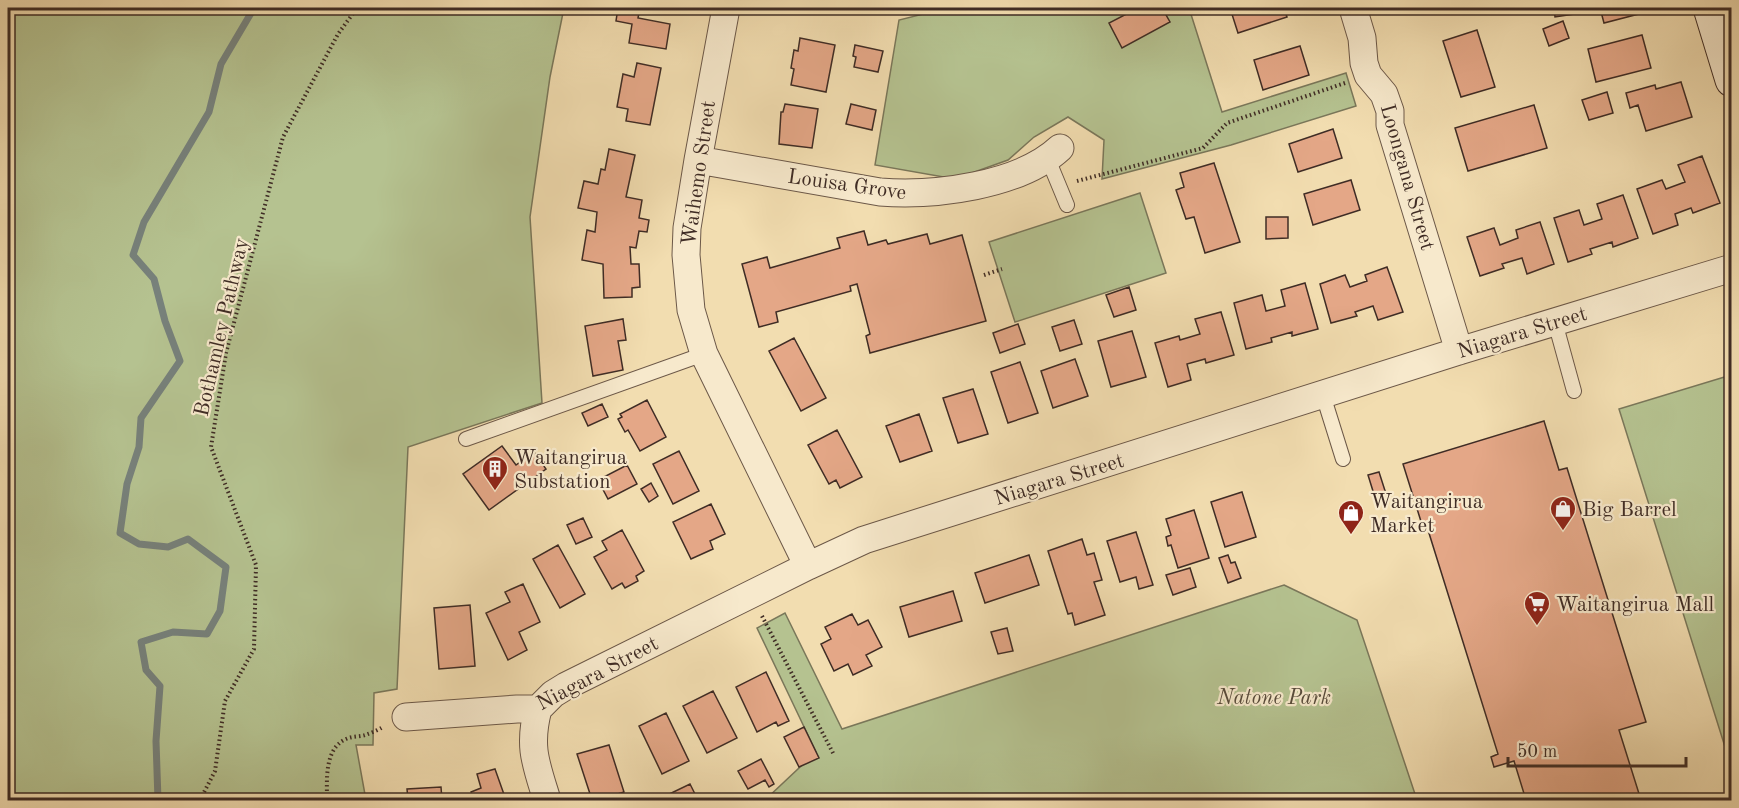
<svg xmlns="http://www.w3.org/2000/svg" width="1739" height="808" viewBox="0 0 1739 808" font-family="'Old Standard TT',serif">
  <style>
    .green { fill: #b5c290; stroke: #7a775a; stroke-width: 1.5 }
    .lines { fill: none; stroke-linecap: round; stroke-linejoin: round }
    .stream { stroke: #77817b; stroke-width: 7 }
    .building { fill: #e4a787; stroke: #3f2c25; stroke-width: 1.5 }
    .lane-casing { stroke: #6c5848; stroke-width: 16 }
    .street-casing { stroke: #6c5848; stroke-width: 29 }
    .secondary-casing { stroke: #3f2c25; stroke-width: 35 }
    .path { stroke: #3f2c25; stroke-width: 4; stroke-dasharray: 1.5 3; stroke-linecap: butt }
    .lane { stroke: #f7e9cc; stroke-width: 14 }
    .street { stroke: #f7e9cc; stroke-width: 27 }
    .secondary { stroke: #f7e9cc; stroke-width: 33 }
    .labels { text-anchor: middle; stroke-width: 4.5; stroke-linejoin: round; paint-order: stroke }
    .street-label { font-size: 21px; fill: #3f2c25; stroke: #f7e9cc }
    .poi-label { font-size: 21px; fill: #3f2c25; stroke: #f7e9cc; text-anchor: start }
    .park-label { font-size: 21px; font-style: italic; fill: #574a3a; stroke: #f7e9cc }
  </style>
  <rect width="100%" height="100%" fill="#f2ddb0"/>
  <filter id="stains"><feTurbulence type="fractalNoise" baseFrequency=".00333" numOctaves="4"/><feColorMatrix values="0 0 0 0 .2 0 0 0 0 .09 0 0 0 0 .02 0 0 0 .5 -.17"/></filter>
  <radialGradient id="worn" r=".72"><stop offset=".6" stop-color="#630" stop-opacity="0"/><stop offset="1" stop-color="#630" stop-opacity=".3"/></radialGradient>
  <path class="green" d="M8 8H564L550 77 530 217 542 403 408 447 397 689 374 693 373 745H356L366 800H8Z
    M947 8H1189L1222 112 1346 73 1356 106 1231 145 1102 179 1104 140 1068 117 1034 137 1008 160 955 179 875 165 899 20Z
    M1140 193 1166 273 1015 322 989 242Z
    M1731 375H1732L1731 766 1619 409Z
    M1284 585 1357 620 1417 800H765L816 752 757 628 785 613 842 729Z"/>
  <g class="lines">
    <path class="stream" d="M158 800 156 741 160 686 146 670 141 642 173 632 207 634 220 611 226 567 188 539 168 547 139 544 120 533 127 484 139 447 141 418 180 361 165 321 154 279 133 255 144 222 209 112 221 64 254 8"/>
  </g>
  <path class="building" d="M618 8H640L638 18 670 24 666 49 629 43 632 24 616 21Z
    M1138 8H1162L1170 22 1122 48 1109 23Z
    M1230 8H1284L1287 17 1238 33Z
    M1554 8H1588L1589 12 1555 17Z
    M1600 8H1662L1604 23Z
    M1563 21 1569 38 1549 46 1543 29Z
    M1477 30 1495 87 1461 97 1443 41Z
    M1642 35 1651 68 1596 82 1588 49Z
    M800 38 835 45 826 92 791 85 794 69 791 68 794 50 798 51Z
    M855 45 883 51 878 72 854 67 856 57 853 56Z
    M1300 46 1309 75 1263 90 1254 60Z
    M637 63 661 68 650 125 626 121 628 109 617 107 623 74 634 77Z
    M1681 82 1692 117 1646 131 1638 105 1630 108 1626 93 1655 85 1656 89Z
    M1607 92 1613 113 1589 120 1582 100Z
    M785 104 818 109 812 148 779 144 781 112H783Z
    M851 104 876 110 872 130 846 124Z
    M1534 105 1547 148 1468 171 1455 128Z
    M1333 129 1342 158 1298 172 1289 144Z
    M609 149 635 155 626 197 642 200 639 218 649 220 647 232 639 231 636 248 630 247 631 264H639L640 287 632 288V297L604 298 603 264 582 260 587 230 595 232 597 212 578 208 584 181 598 184 601 169 605 170Z
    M1702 156 1720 203 1693 213 1691 208 1675 214 1678 225 1653 234 1637 189 1662 180 1666 189 1685 182 1678 165Z
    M1214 163 1240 242 1205 253 1194 217 1186 219 1176 190 1184 187 1180 173Z
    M1351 180 1360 210 1313 225 1304 194Z
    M1623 195 1638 238 1613 247 1612 242 1590 249 1592 254 1568 262 1554 218 1579 210 1584 225 1602 219 1597 204Z
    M1266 217H1288V238L1266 239Z
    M1540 222 1554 264 1527 274 1522 258 1502 264 1504 268 1480 276 1467 237 1494 228 1500 245 1518 238 1516 230Z
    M864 231 868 245 886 240 888 244 927 234 930 244 962 235 986 321 870 353 866 336 870 334 857 284 850 286 851 291 776 312 778 322 759 327 742 264 767 257 770 268 840 248 837 238Z
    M1387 267 1403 312 1378 320 1373 306 1355 312 1357 316 1331 323 1320 284 1345 275 1350 287 1367 281 1365 275Z
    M1305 283 1318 329 1292 336V332L1271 338 1272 342 1246 349 1234 303 1262 295 1266 311 1285 306 1281 290Z
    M1129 287 1136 310 1114 317 1106 295Z
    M1221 312 1234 355 1206 363 1205 359 1187 364 1191 380 1168 387 1155 343 1179 336 1180 340 1200 334 1195 319Z
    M623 319 626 340 618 341 623 370 593 376 585 326Z
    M1074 320 1082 344 1060 351 1052 327Z
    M1018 324 1025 344 1000 353 993 333Z
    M1132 331 1146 377 1111 387 1098 341Z
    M794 338 826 398 801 411 769 351Z
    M1075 359 1088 396 1053 408 1041 371Z
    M1020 362 1038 413 1008 423 991 372Z
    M973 389 988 434 958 443 943 398Z
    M647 400 666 437 640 451 628 430 625 432 618 419 622 417 620 414Z
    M602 404 608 417 588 426 582 413Z
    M919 414 932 451 900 462 886 426Z
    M1544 421 1559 470 1567 468 1646 722 1619 730 1641 800H1526L1514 761 1494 767 1491 757 1498 754 1428 530 1424 531 1403 464Z
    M837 430 862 477 840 488 836 480 829 484 808 445Z
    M502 446 516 465 534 452 546 469 489 510 463 474Z
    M679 451 699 491 673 504 653 464Z
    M627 465 637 484 608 499 598 480Z
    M1379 472 1388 500 1377 504 1368 475Z
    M651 483 658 496 649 502 641 489Z
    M1242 492 1256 537 1225 547 1211 502Z
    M711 504 725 534 710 541 713 549 691 559 673 522Z
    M1194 510 1209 558 1178 568 1171 545 1168 546 1166 537 1171 535 1166 519Z
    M583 518 592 537 576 544 567 525Z
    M622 530 644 571 636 576 638 581 625 588 622 583 612 589 594 557 607 550 602 541Z
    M1136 532 1153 585 1139 589 1136 577 1120 582 1107 541Z
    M1082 539 1087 555 1094 553 1102 580 1094 582 1105 615 1075 625 1072 613 1068 614 1048 551Z
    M558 545 585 594 560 608 533 559Z
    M1029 555 1039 585 985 603 975 573Z
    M1228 555 1231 563 1235 562 1241 578 1228 583 1219 558Z
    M1190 568 1196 587 1173 595 1166 575Z
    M523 584 540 622 519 632 527 650 508 660 486 613 510 602 505 592Z
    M953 591 962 621 909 637 900 607Z
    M470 605 475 666 439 669 434 608Z
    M852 614 858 625 868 620 882 647 866 655 872 666 853 675 848 664 834 671 821 644 831 639 825 627Z
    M1007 628 1013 651 998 654 991 632Z
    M766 672 789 721 778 726 776 722 757 732 736 687Z
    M713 691 737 738 707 753 683 706Z
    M666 713 689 761 662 774 639 726Z
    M804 727 819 758 799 767 784 737Z
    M609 745 624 792 598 800H592L577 754Z
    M761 759 774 784 769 787 765 780 748 789 738 771Z
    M495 769 506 800H473L471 792 481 788 477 774Z
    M690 784 698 800H663L661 798Z
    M441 787 442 800H408L407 789Z"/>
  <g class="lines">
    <defs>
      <path id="lane" d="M1048 159 1067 205
        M1555 322 1574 391
        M1323 395 1343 459
        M466 439 704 354"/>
      <path id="street" d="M726 8 698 160 687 228 686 255 691 310 704 354 808 566
        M1353 8 1362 38 1364 63 1368 75 1384 94 1390 111V125L1459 351
        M698 160 880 192C935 196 1019 186 1060 148
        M538 709C528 747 536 764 547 800
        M406 717 517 709H538L553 694 566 686 808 566 864 540 1459 351 1732 268"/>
      <path id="secondary" d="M1710 8 1732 80"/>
    </defs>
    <use href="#lane" class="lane-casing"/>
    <use href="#street" class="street-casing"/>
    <use href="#secondary" class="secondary-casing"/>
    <path class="path" d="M1077 181 1203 148 1227 123 1345 83
      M984 275 1002 269
      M762 616 834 755
      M200 800 215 771 225 701 254 649 256 565 211 447 226 353 283 137 338 34 357 8
      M327 800C327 780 324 749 346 739 352 736 359 737 365 735 371 733 378 730 383 727"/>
    <use href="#lane" class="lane"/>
    <use href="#street" class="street"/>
    <use href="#secondary" class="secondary"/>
  </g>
  <defs>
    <symbol id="building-pin" viewBox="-11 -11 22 30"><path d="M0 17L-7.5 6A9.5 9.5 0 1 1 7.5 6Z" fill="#8f2418" stroke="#f7e9cc"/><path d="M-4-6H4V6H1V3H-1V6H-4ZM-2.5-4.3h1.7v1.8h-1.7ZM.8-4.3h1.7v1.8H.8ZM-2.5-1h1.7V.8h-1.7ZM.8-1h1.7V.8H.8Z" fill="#fff"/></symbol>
    <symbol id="shop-pin" viewBox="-11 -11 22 30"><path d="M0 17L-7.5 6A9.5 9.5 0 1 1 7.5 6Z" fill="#8f2418" stroke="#f7e9cc"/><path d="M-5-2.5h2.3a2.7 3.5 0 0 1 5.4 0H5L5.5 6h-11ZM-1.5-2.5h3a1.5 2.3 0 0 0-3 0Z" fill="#fff"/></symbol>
    <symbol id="supermarket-pin" viewBox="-11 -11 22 30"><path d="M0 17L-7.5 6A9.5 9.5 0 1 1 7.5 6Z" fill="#8f2418" stroke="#f7e9cc"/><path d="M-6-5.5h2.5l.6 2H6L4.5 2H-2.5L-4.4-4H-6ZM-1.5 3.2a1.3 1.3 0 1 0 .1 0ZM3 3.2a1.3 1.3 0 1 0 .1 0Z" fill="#fff"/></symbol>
  </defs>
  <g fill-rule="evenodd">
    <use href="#building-pin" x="480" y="454" width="30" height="40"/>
    <use href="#shop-pin" x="1548" y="494" width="30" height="40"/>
    <use href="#shop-pin" x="1336" y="498" width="30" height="40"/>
    <use href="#supermarket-pin" x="1522" y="589" width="30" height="40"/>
  </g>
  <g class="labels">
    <g class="street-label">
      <text transform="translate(698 173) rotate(-82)" y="7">Waihemo Street</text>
      <text transform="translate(1408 177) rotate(74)" y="7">Loongana Street</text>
      <text transform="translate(847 184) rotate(8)" y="7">Louisa Grove</text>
      <text transform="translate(221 327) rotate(-77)" y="7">Bothamley Pathway</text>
      <text transform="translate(1522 332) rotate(-17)" y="7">Niagara Street</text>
      <text transform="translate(1059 479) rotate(-17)" y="7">Niagara Street</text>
      <text transform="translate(597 673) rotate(-28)" y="7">Niagara Street</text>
    </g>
    <g class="poi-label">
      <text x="514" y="464">Waitangirua<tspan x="514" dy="24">Substation</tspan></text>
      <text x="1370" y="508">Waitangirua<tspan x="1370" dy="24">Market</tspan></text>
      <text x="1582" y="516">Big Barrel</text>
      <text x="1556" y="611">Waitangirua Mall</text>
    </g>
    <g class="park-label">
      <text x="1274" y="704">Natone Park</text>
    </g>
  </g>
  <rect width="1739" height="808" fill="none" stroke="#f2ddb0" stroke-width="30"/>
  <rect x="9" y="9" width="1721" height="790" fill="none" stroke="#3f2c25" stroke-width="3"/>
  <rect x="15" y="15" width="1709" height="778" fill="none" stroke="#3f2c25" stroke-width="1.5"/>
  <path d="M1508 757v9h178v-9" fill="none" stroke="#3f2c25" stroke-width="3"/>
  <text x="1517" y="757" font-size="18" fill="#3f2c25" stroke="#f7e9cc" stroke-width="4.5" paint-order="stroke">50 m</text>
  <rect width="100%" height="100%" filter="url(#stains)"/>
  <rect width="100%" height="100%" fill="url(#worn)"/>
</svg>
